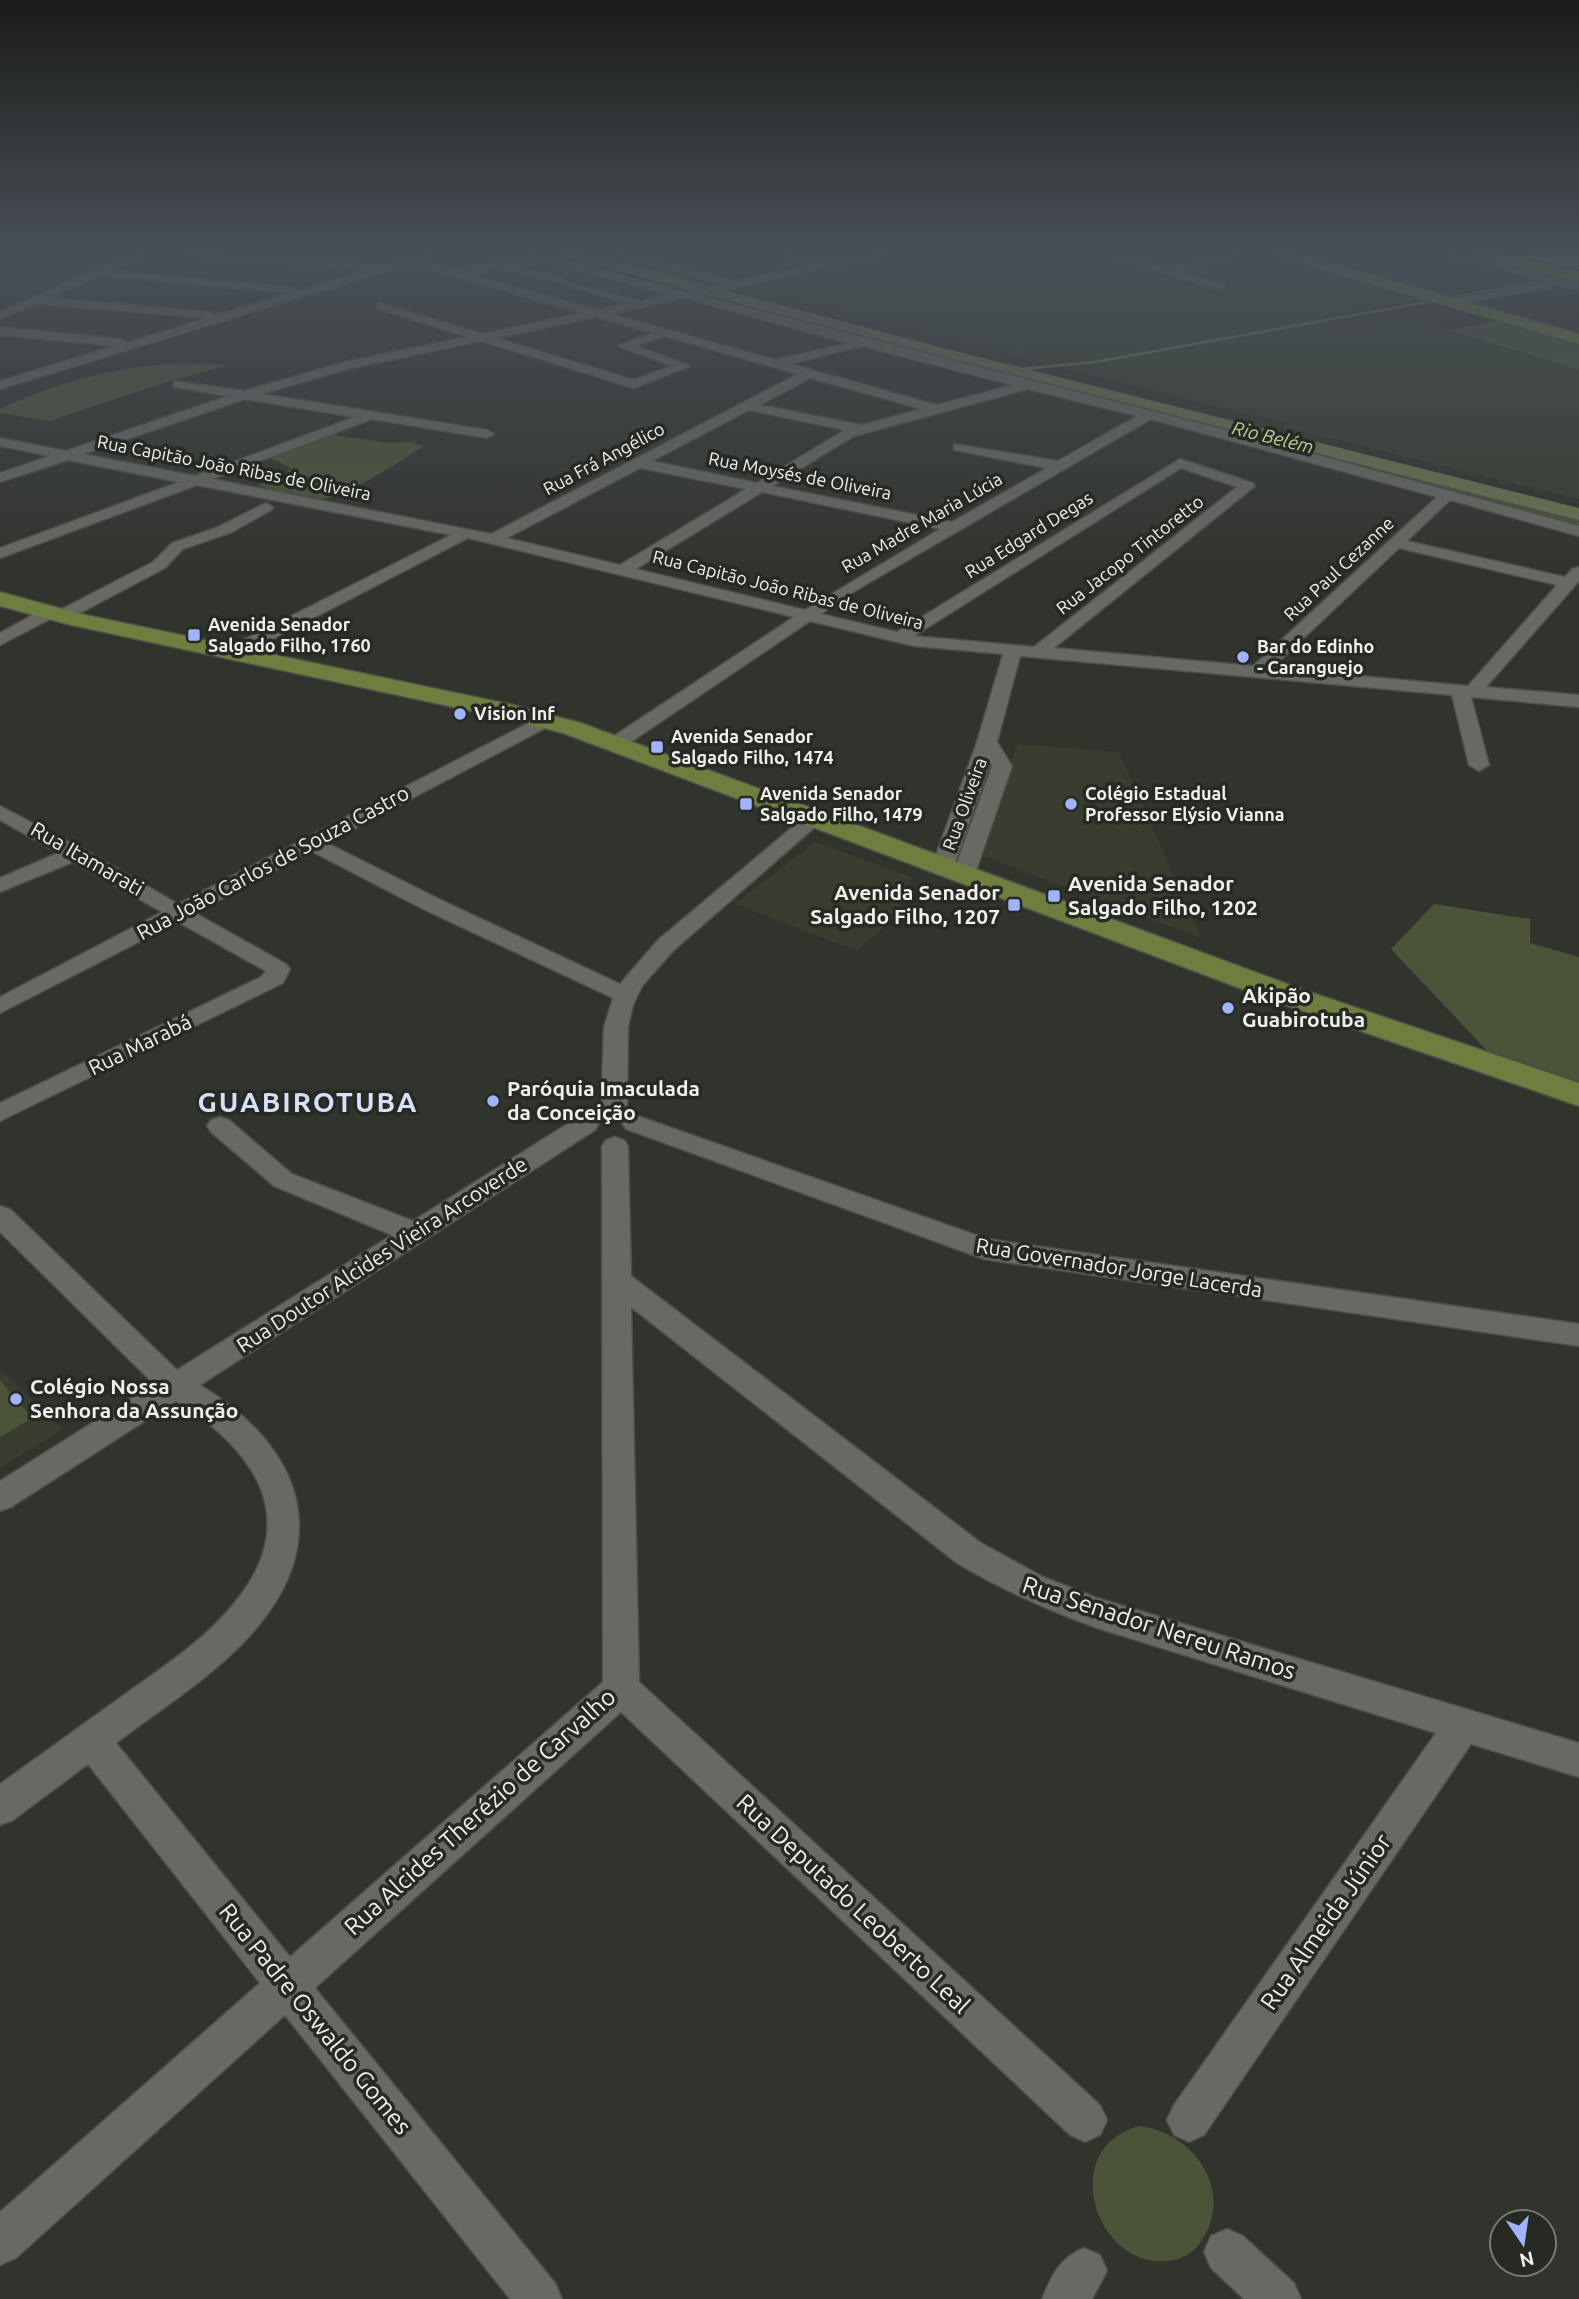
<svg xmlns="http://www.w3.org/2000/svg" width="1579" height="2299" viewBox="0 0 1579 2299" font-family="Ubuntu,sans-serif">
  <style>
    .built { fill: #383d30 }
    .green { fill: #4b5339 }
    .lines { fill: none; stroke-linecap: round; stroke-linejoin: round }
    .stream { stroke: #687350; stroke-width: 2.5 }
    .river { fill: #687350; fill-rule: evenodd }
    .building { fill: #9a9c95 }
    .minor-casing { stroke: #4c4e49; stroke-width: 3 }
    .major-casing { stroke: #4c4e49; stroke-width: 3 }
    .highway-casing { stroke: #4c4e49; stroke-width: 3 }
    .minor { fill: #676962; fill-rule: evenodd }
    .major { fill: #6e7e3f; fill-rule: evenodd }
    .highway { fill: #738c27; fill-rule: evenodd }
    .poi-dot { fill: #a0b3fd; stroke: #272923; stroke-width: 2.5 }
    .labels { text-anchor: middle; stroke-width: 7; stroke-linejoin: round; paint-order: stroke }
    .far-street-label { font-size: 18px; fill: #eff0ec; stroke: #272923 }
    .far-poi-label { font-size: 18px; font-weight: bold; fill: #eff0ec; stroke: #272923; text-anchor: start }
    .far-water-label { font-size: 19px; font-style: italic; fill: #bccf92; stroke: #272923 }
    .street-label { font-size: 21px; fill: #eff0ec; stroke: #272923 }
    .poi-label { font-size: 21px; font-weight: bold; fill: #eff0ec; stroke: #272923; text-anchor: start }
    .near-street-label { font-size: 24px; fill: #eff0ec; stroke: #272923 }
    .district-label { font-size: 28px; font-weight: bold; letter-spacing: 2px; fill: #d6dffb; stroke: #272923 }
  </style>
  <rect width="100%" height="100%" fill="#31332d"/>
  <path class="built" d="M916 251H1081L1217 292 1230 288 1183 273 1268 253 1427 299 1319 318 1345 326 1409 315 1579 370V499L1279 426 1290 423 1234 411 740 287Z
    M1017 744 1119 752 1201 938 983 856Z
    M815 842 912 877 895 917 857 951 735 904Z
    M0 1369 63 1429 0 1468Z"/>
  <path class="green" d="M1498 321 1579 344V370L1450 330Z
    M182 363 228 365 160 384 50 421 0 413V409C57 382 119 366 182 363Z
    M333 435 389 443 411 442 424 446C404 459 344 498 322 499 300 500 276 491 257 485L283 477 291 468 270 458Z
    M1377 466 1579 517V528L1369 469Z
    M1434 904 1530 919V943L1579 957V1082L1491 1055 1391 949Z
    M0 1380 32 1418 0 1437Z
    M1139 2126C1195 2132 1236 2193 1200 2243 1194 2252 1184 2258 1174 2260 1098 2276 1054 2149 1139 2126Z"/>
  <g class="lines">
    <path class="stream" d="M1455 297 1533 283
      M1012 370 1095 362 1432 301"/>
    <path class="river" d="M555 251H577L951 350 1579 508V520L939 358 557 254Z"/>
  </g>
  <path class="building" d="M1527 251H1579V269L1526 257Z"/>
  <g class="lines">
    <defs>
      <path id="minor" d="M138 251H151L110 271 292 287 297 291 367 270 168 254 163 251H202L369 264 374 268 431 251H446L421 260 455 270 527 256 514 251H529L684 292 723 284 604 251H620L735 281 818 264 771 253 770 251C790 251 819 262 834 260 856 258 876 251 899 251L894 254 698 295 1230 431 1579 526V536L1450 500 1407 541 1565 577 1572 569 1579 567V581L1486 687 1579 695V707L1471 697 1489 765 1479 771 1469 765 1452 695 1020 656 997 742 1012 766 975 874 972 879H956L953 874 992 766 990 762 954 866 951 871H935L932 866 977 742 1003 654 914 646 810 621 622 748H608L605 744 608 740 794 617 468 538 238 657H226L223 653 226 649 451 535 197 485 0 558V548L179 482 68 460 0 482V473L50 456 0 446V438L66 451 228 396 174 387V381L244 391 345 362 468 337 376 308V304L380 303 482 334 582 313 410 264 0 389V381L115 346 0 335V327L121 339 127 343 207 318 37 304 0 319V312ZM541 260 670 295 641 301 570 283V287L628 303 597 310 468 274 500 268 564 283V279L513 265ZM98 276 290 293 214 316 213 313 209 312 50 298ZM684 298 848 343 776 360 611 314ZM596 317 652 333 618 346 672 366 634 380 496 338ZM664 336 798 374 491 534 212 479 372 419 487 438 494 434 487 430 262 394 347 369 481 341 634 388 690 366 636 346ZM862 346 1013 385 937 405 790 364ZM810 378 922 409 862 425 760 405ZM1028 389 1137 416 1058 461 954 444V450L1047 468 952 522 772 486 854 436ZM245 399 355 417 195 476 83 454ZM749 410 845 430 757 483 652 461ZM1151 419 1437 497 1253 666 1054 648 1255 486 1253 483 1180 459 897 632 821 614 853 592ZM640 468 746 489 620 565 507 538ZM1181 468 1237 487 1034 647 914 636ZM762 492 940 529 805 610 636 569ZM1399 548 1557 585 1468 686 1272 668Z
        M1091 251H1106L1166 268 1240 251H1257L1178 272 1223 285 1225 287 1219 290Z
        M1428 251H1444L1579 284V290Z
        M1545 283 1551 286 1549 288 1453 305 1447 302 1453 299Z
        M266 503 273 507 271 510 232 532 183 549 165 568 67 620 61 621 54 617 0 645V633L43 609 49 608 56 612 153 562 172 543 216 528Z
        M546 714 555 720 553 724 327 843 441 900 620 984 658 940 807 815H821L824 819 674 950 642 986 633 1005 628 1027 627 1113 623 1119 614 1121 605 1119 601 1113 604 1027 613 998 425 910 311 851 195 913 286 964 290 969 283 983 0 1121V1103L261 977 266 971 178 922 0 1013V997L162 912 73 862 0 892V878L58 853 0 820V806L83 849 178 904Z
        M635 1115 987 1239 1579 1324V1346L984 1259 626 1129 622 1123 626 1117Z
        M586 1116 595 1118 599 1124 595 1130 200 1385C312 1453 335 1553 238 1648 201 1684 157 1712 116 1743L290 1957 603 1682 602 1146 606 1140 615 1137 624 1140 628 1146 631 1276 981 1543 1043 1577 1097 1598 1579 1743V1777L1471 1744 1204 2135 1189 2142 1174 2135 1167 2120 1174 2105 1436 1733 1097 1628C1048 1610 1002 1590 957 1563L631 1307 639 1682 1100 2105 1107 2120 1100 2135 1085 2142 1070 2135 621 1712 315 1988 555 2283 562 2299H510L285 2015 16 2258 0 2265V2212L260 1983 88 1764 13 1820 0 1825V1784C39 1756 78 1728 117 1700 158 1670 204 1642 236 1601 303 1518 254 1449 176 1401L11 1507 0 1511V1481L154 1384 0 1232V1206L10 1209 177 1370 392 1235 274 1186 211 1132 207 1126 211 1120 220 1117 229 1120 292 1174 413 1221 577 1118Z
        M1227 2229 1243 2236 1294 2283 1301 2299H1244L1211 2268 1204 2252 1211 2236Z
        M1084 2248 1100 2255 1107 2271 1092 2299H1042C1052 2275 1060 2258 1084 2248Z"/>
      <path id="major" d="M1267 251H1288L1579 334V344L1269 254Z
        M0 592 81 614 513 705 581 723 1301 989 1579 1083V1106L1279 1003 563 733 509 719 71 625 0 606Z"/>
      <path id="highway" d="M1465 251H1490L1579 272V282L1468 254Z"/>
    </defs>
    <use href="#minor" class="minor-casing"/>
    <use href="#major" class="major-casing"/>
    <use href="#highway" class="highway-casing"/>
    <use href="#minor" class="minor"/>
    <use href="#major" class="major"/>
    <use href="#highway" class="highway"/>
  </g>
  <linearGradient id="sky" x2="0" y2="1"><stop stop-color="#1b1c19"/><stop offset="0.44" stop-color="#485057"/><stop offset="1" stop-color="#485057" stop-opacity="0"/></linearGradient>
  <rect width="1579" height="572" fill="url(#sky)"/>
  <g class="poi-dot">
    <rect x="187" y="628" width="14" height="14" rx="3.5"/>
    <circle cx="1243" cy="657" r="7"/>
    <circle cx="460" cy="714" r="7"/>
    <rect x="650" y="740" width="14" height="14" rx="3.5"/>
    <rect x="739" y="797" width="14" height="14" rx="3.5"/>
    <circle cx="1071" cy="804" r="7"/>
    <rect x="1047" y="889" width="14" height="14" rx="3.5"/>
    <rect x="1007" y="898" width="14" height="14" rx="3.5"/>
    <circle cx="1228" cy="1008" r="7"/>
    <circle cx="493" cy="1101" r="7"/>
    <circle cx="16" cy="1399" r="7"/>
  </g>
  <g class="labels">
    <g class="far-street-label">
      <text transform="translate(604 459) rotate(-28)" y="6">Rua Frá Angélico</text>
      <text transform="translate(234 468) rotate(11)" y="6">Rua Capitão João Ribas de Oliveira</text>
      <text transform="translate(800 476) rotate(11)" y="6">Rua Moysés de Oliveira</text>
      <text transform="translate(922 523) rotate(-30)" y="6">Rua Madre Maria Lúcia</text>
      <text transform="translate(1029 535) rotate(-32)" y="6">Rua Edgard Degas</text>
      <text transform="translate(1130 555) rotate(-38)" y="6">Rua Jacopo Tintoretto</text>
      <text transform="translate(1339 569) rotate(-43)" y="6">Rua Paul Cezanne</text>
      <text transform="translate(788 590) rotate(14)" y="6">Rua Capitão João Ribas de Oliveira</text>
      <text transform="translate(965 804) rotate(-70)" y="6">Rua Oliveira</text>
    </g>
    <g class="far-poi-label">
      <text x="208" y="631">Avenida Senador<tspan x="208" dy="21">Salgado Filho, 1760</tspan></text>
      <text x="1257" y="653">Bar do Edinho<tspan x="1257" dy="21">- Caranguejo</tspan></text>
      <text x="474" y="720">Vision Inf</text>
      <text x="671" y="743">Avenida Senador<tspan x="671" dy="21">Salgado Filho, 1474</tspan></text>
      <text x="760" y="800">Avenida Senador<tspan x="760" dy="21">Salgado Filho, 1479</tspan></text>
      <text x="1085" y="800">Colégio Estadual<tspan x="1085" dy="21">Professor Elýsio Vianna</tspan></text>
    </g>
    <g class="far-water-label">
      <text transform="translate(1273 437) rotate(14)" y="7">Rio Belém</text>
    </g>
    <g class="street-label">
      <text transform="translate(87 859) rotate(30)" y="7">Rua Itamarati</text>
      <text transform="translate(273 863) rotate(-28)" y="7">Rua João Carlos de Souza Castro</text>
      <text transform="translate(140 1045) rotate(-26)" y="7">Rua Marabá</text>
      <text transform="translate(382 1255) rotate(-33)" y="7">Rua Doutor Alcides Vieira Arcoverde</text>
      <text transform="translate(1119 1268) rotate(9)" y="7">Rua Governador Jorge Lacerda</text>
    </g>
    <g class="poi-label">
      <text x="1068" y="891">Avenida Senador<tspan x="1068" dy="24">Salgado Filho, 1202</tspan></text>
      <text x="1000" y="900" text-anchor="end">Avenida Senador<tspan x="1000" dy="24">Salgado Filho, 1207</tspan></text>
      <text x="1242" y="1003">Akipão<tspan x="1242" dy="24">Guabirotuba</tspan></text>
      <text x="507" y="1096">Paróquia Imaculada<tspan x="507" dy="24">da Conceição</tspan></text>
      <text x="30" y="1394">Colégio Nossa<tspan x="30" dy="24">Senhora da Assunção</tspan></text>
    </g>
    <g class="near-street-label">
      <text transform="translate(1159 1628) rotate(18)" y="8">Rua Senador Nereu Ramos</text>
      <text transform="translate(480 1812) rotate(-42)" y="8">Rua Alcides Therézio de Carvalho</text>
      <text transform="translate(853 1904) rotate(43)" y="8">Rua Deputado Leoberto Leal</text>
      <text transform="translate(1326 1922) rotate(-55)" y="8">Rua Almeida Júnior</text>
      <text transform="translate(315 2019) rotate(51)" y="8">Rua Padre Oswaldo Gomes</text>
    </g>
    <g class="district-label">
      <text x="308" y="1112">GUABIROTUBA</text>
    </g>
  </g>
  <g transform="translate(1523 2243) rotate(167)"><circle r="33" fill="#272923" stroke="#777973" stroke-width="2"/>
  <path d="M0-5L12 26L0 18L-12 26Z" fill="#a0b3fd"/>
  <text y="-10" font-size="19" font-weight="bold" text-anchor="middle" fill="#eff0ec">N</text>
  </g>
</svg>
